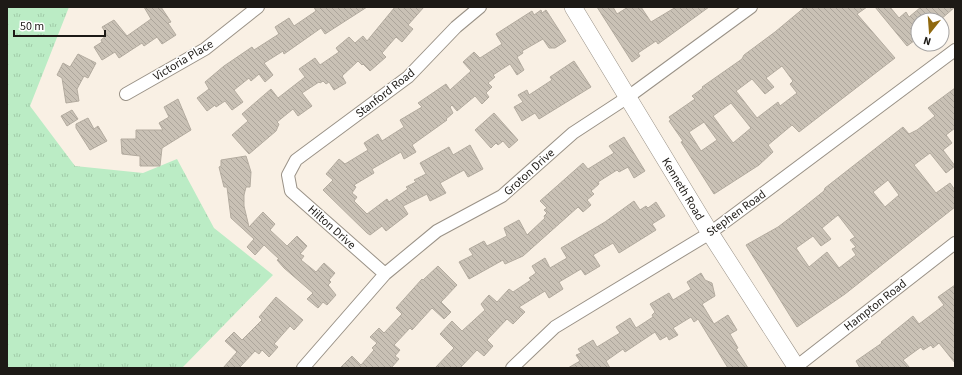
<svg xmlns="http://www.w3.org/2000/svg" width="962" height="375" viewBox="0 0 962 375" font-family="'Source Sans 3',sans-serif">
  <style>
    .grass { fill: url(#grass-tufts) }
    .building { fill: url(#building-back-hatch); stroke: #b3ab9f; fill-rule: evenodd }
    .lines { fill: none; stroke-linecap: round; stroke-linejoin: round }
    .street-casing { stroke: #9a9287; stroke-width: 14 }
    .secondary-casing { stroke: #9a9287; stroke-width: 18 }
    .street { stroke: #fff; stroke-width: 12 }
    .secondary { stroke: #fff; stroke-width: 17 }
    .labels { text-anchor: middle; stroke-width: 3; stroke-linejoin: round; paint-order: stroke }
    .street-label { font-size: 12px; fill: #1d1a16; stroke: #fff }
  </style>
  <defs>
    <pattern id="grass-tufts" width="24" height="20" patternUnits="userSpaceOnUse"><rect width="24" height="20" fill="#bbecc5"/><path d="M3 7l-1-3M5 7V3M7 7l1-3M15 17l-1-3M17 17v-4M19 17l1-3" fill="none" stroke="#a0caa8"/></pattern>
    <pattern id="building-back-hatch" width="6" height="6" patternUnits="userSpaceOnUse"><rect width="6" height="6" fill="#c9c1b5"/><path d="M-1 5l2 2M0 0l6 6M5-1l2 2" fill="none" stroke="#aca59b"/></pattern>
  </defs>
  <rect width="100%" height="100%" fill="#f9f0e4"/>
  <path class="grass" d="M7 7H69L30 106 75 166 143 173 177 159 214 228 273 275 182 368H7Z"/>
  <path class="building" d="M144 7H161L171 22 168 23 176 35 162 44 157 37 144 46 142 43 119 58 115 52 102 60 94 47 102 42 101 40 107 35 102 27 114 20 127 36 151 19Z
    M314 7H367L325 34 321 28 284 54 283 51 264 63 273 75 265 82 259 74 251 81 249 78 234 90 243 102 232 110 225 101 216 107 215 105 207 111 197 98 209 89 205 82 224 66 252 47 254 50 279 34 275 27 289 18 294 26 316 11Z
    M395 7H424L408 25 413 29 402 42 396 37 382 53 386 57 370 71 363 64 362 65 358 61 342 76 346 83 334 90 329 82 326 84 323 81 320 83 319 82 302 93 312 106 298 116 293 109 277 122 279 124 276 131 249 154 232 135 248 121 242 114 271 89 278 98 305 77 299 69 315 58 320 65 339 52 336 48 349 37 355 43 363 36 367 41Z
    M597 7H613L617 14 628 7H641L651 22 676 7H709L658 44 656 41 638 53 640 56 632 62Z
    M805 7H867L857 14 895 58 799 132 792 125 768 145 773 152 759 165 714 194 681 142 683 141 669 121 671 120 669 117 695 99 692 96 703 88 702 87 742 59 744 55 775 32ZM782 66 793 81 790 84 797 93 780 106 778 102 757 118 736 91 752 79 765 94 774 87 766 78ZM731 103 751 128 733 143 713 116ZM704 122 717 140 701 151 689 132Z
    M875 7H890L899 18 906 12 909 17 921 7H955L940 20H918V38L907 46Z
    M541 10 542 13 546 10 566 41 555 48H549L543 39 522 51 523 53 517 57 524 70 517 75 510 64 493 75 495 77 488 83 492 87 486 93 489 97 482 104 475 96 457 111 452 105 450 107 453 113 446 119 447 120 412 145 416 152 404 159 401 152 372 169 374 173 354 185 356 187 352 193 357 197 354 201 367 214 387 199 389 202 408 189 406 187 416 182 414 180 426 174 420 163 449 147 453 155 470 145 483 169 468 177 464 170 440 183 446 193 430 201 427 194 403 206 408 214 386 231 382 226 370 235 367 233 323 190 333 180 326 174 339 159 345 164 368 150 364 143 378 134 382 141 404 127 400 120 422 107 418 103 446 84 450 90 471 71 463 62 474 52 480 58 502 44 496 34 532 11 534 15Z
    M78 54 96 63 88 78 84 76 77 89 79 101 66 103 62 78 57 75 63 63 70 67Z
    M574 61 591 87 539 119 535 113 522 121 514 107 523 102 518 95 527 90 529 95 552 80 550 77Z
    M955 88V128L946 135 952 143 943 150 955 166 946 173 930 153 914 165 936 193 950 183 955 190V207L845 294 797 327 746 245 778 227 799 211 824 191 825 188 903 127 909 134 917 130 935 116 928 108ZM888 180 899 195 885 207 873 192ZM838 215 855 237 850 240 856 247 852 249 856 255 839 268 827 252 809 267 796 248 813 236 821 246 831 239 822 228Z
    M178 99 191 130 162 148 160 166H140V156L122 154 121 139H136V130H163L159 123 169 117 164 107Z
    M72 110 78 119 67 126 61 116Z
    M494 113 518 140 509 148 503 141 498 145 496 143 491 148 475 130Z
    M88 118 94 129 98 126 107 141 90 150 76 128V124Z
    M624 137 645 171 634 178 628 167 619 172 617 170 598 182 599 184 591 191 594 194 587 200 591 205 583 212 578 207 523 256 505 264 503 260 469 279 459 262 473 255 469 249 484 241 487 246 507 236 504 228 519 220 527 235 545 218 544 216 547 213 544 210 547 208 540 201 583 163 588 169 614 153 609 146Z
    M246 156 251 172 250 187H246L244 195V206L249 227 263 212 275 224 270 230 287 246 297 236 307 246 300 254 304 256 301 260 316 272 324 263 335 273 329 280 331 282 328 285 336 295 327 305 323 302 318 308 307 299 313 293 284 268 277 260 279 259 264 245 255 255 247 247 254 239 231 218 227 187H224L219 167 221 166V160Z
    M634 201 640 210 646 206 648 208 656 202 665 216 652 224 656 230 619 253 613 243 593 255 600 266 585 275 581 269 559 282 563 289 549 298 545 291 519 307 525 312 513 324 507 319 487 340 493 346 484 356 477 350 460 368H435L454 348 440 334 452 321 462 331 485 310 481 304 489 295 497 302 509 289 513 292 531 280 529 278 536 273 532 266 545 258 550 268 567 258 561 248 605 222Z
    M438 266 457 285 441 302 451 312 444 319 432 308 412 330 410 328 394 345 400 350 395 356 399 359 391 368H340L352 356 361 365 374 350 372 348 377 343 370 337 379 328 384 333 402 314 396 308 422 279 423 280Z
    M701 273 705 280 712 283 715 296 702 304 714 324 728 315 737 330 730 334 738 348 736 349 748 368H728L698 319 694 322 691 317 673 328 678 335 669 340 667 336 660 340 655 332 625 352 623 349 606 361 610 368H568L580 361 576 355 581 353 578 349 593 340 597 347 620 333 616 327 630 318 636 328 653 317 652 315 655 312 650 304 669 293 673 300 691 289 687 282Z
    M955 285V363L939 343 933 348 931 345 923 350 921 347 903 360 910 368H860L856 361 882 343 881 342 913 316 919 324 931 315 944 305 938 297Z
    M276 297 303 320 294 330 290 326 274 344 278 347 269 357 262 350 259 354 255 351 239 368H223L237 352 225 341 234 332 242 340 262 320 259 317Z"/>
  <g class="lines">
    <defs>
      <path id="street" d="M126 94 205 49 258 7
        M385 274 291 191 288 175 296 160 408 77 456 27 480 7
        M796 367 955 243
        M303 368 385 274 437 231 502 196 573 133 628 97 751 7
        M512 368 555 327 710 233 955 50"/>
      <path id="secondary" d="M573 7 710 233 797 368"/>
    </defs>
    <use href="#street" class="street-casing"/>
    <use href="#secondary" class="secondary-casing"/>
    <use href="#street" class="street"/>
    <use href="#secondary" class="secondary"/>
  </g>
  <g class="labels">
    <g class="street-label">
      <text transform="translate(183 60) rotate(-31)" y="4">Victoria Place</text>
      <text transform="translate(385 93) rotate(-38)" y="4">Stanford Road</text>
      <text transform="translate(529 172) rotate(-42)" y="4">Groton Drive</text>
      <text transform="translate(683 189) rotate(59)" y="4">Kenneth Road</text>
      <text transform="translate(736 213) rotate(-36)" y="4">Stephen Road</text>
      <text transform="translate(332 227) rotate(42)" y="4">Hilton Drive</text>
      <text transform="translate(875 305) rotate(-38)" y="4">Hampton Road</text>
    </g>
  </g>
  <rect width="962" height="375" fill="none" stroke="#1d1a16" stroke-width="16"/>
  <g transform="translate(930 32) rotate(197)"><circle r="19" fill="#ffffff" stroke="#a5a3a2"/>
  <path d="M0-3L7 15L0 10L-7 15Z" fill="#90690f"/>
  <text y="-6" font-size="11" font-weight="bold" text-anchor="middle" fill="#1d1a16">N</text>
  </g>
  <path d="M14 30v6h91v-6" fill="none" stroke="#1d1a16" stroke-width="2"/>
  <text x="20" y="30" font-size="12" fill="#1d1a16" stroke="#ffffff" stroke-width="3" paint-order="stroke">50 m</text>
</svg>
